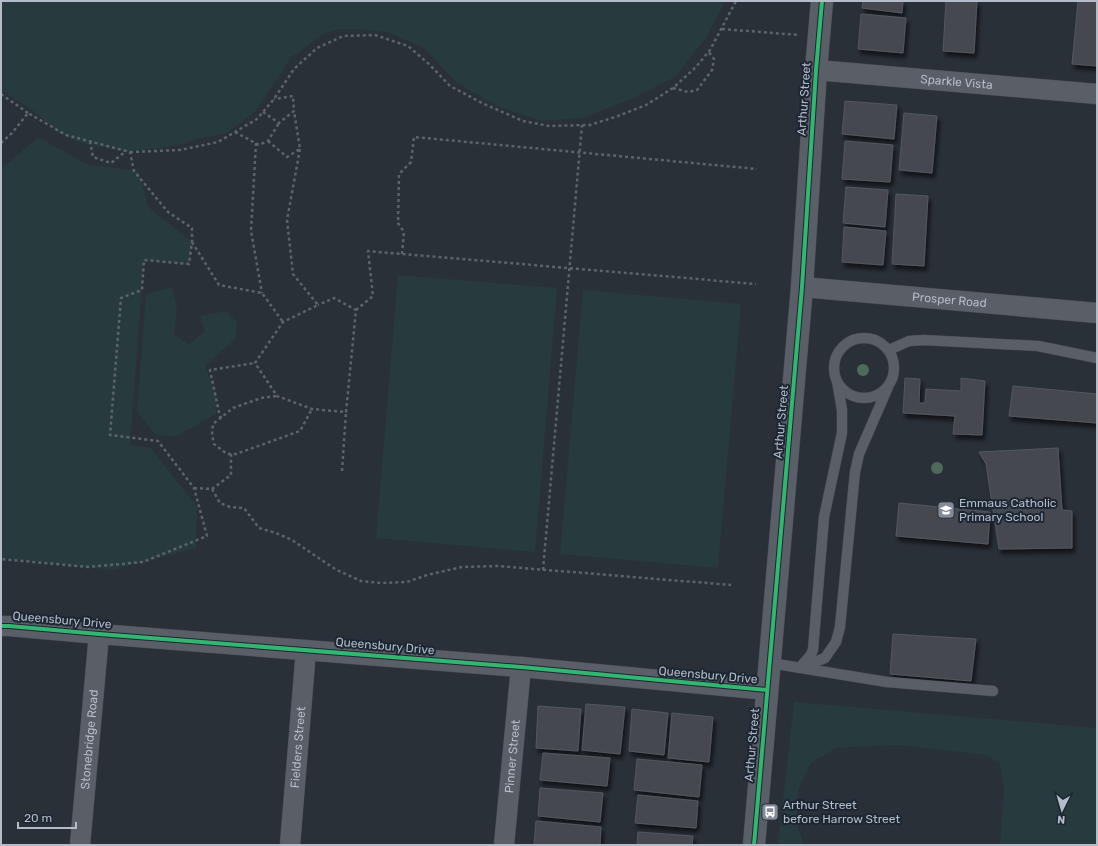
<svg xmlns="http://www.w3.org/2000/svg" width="1098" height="846" viewBox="0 0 1098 846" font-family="Rubik,sans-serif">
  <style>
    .green { fill: #273a3e }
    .building { fill: #444950; stroke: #52575f; filter: url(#shadow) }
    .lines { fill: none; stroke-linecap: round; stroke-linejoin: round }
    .service-casing { stroke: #484c53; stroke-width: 11 }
    .minor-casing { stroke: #484c53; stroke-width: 21 }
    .tertiary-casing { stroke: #484c53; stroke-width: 23 }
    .path { stroke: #5d636a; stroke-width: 2.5; stroke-dasharray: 3 3; stroke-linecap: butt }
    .service { stroke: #5a5e66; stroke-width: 10 }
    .minor { stroke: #5a5e66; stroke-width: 20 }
    .tertiary { stroke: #5a5e66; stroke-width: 22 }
    .cycleway-casing { stroke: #1d2633; stroke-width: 6 }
    .cycleway { stroke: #33b770; stroke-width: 4 }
    .tree { fill: #4e6a5a }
    .labels { text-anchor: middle; stroke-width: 4; stroke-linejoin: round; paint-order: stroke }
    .street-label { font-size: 12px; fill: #b4bcc9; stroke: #1d2633 }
    .poi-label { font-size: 12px; fill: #b4bcc9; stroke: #1d2633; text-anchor: start }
  </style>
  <defs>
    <filter id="shadow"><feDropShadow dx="2.5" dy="4.5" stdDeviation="2" flood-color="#0009"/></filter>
  </defs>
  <rect width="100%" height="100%" fill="#2a3038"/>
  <path class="green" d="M1 1H725L706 38 675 77 631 99 582 118 542 121 497 106 456 82 424 48 390 33 380 31 359 29H339L323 34 298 53 291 57 280 75 270 89 258 108 252 114 227 133 197 139 184 144 154 149 136 150 128 152 90 145 77 141 56 131 35 112 1 90Z
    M38 137 86 164 139 171 148 207 192 242 189 264 144 260 130 445 151 448 197 507 196 548 113 570 1 558V169Z
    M398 275 557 288 535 552 376 538Z
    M172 287 177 308 174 334 189 345 205 331 200 316 226 311 237 322 236 338 205 366 217 394 216 414 177 436 156 435 137 412 146 294Z
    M583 290 741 304 718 568 560 554Z
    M794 702 1097 728V845H1000L1004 789 1000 764 987 755 898 745 836 748 811 763 799 788 796 821 804 845H778Z"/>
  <path class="building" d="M863 1H903L902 13 862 8Z
    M946 1H977L974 53 943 51Z
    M1078 1H1097V66L1072 64Z
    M861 14 906 18 903 53 858 49Z
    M845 101 897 105 894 139 842 134Z
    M904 113 937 116 932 173 899 170Z
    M845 141 893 145 890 182 842 179Z
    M846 187 888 190 885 227 843 223Z
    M896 194 928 196 924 266 892 264Z
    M844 227 886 231 883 265 842 262Z
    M905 378 920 379 919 403H925L926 389 961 391V378L985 381 982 435 953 434 955 416 903 413Z
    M1013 386 1097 394V423L1009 416Z
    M1058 448 1062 510 1072 511V548L999 549 986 464 979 452Z
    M899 503 990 512 988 544 896 536Z
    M893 634 976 639 971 681 890 674Z
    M586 704 625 707 620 754 582 750Z
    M538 706 581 709 578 751 536 748Z
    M632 709 668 713 664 755 629 751Z
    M672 713 713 717 709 762 668 758Z
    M543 753 610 758 607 786 540 780Z
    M637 759 702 765 699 797 634 790Z
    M540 788 603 793 600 822 538 816Z
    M638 795 698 801 696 828 635 823Z
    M536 821 601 827 600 845H534Z
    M638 832 693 836 692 845H637Z"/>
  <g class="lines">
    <defs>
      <path id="service" d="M834 368a30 30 0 1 1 60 0a30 30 0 1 1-60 0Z
        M889 350 909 341 924 340 1038 346 1097 358
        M770 663 887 682 993 691
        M802 665 810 656 813 650 824 517 842 433V410L837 381
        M799 668 825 658 836 642 840 627 855 472 859 454 888 387"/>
      <g id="minor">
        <path id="s1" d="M816 70 1097 94"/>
        <path id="s2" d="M802 287 1097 313"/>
        <path d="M1 626H9L99 634 521 667 767 690"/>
        <path id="s3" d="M80 845 99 634"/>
        <path id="s4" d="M290 845 306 650"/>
        <path id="s5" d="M504 845 521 667"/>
      </g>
      <path id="tertiary" d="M754 845 802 287 816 70 822 1"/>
    </defs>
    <use href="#service" class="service-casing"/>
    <use href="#minor" class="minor-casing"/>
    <use href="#tertiary" class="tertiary-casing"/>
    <path class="path" d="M722 29 799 35
      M673 88 688 92 697 90 712 70 714 59 708 51
      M1 94 28 113
      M263 112 279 123 294 111 293 96 274 99
      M235 132 259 145 268 141 279 123
      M90 141 93 157 111 163 126 151
      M268 141 287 157 300 149 294 111
      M1 143 12 133 28 113 66 135 130 152 134 171 168 212 192 228V242L189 264 144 260 142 290 121 298 110 435 158 441 194 488 207 536 143 562 88 567 1 559
      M256 143 251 231 262 293
      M300 149 287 220 293 274 318 305 283 322 255 363 277 396 312 409 346 412 356 310 334 298 318 305
      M130 152 180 150 218 142 257 119 274 99 294 69 317 48 343 36 375 35 408 46 430 65 450 86 484 104 523 121 549 126 590 125 618 116 646 105 673 88 696 67 710 50 736 1
      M192 242 219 285 262 293 283 322
      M402 254 404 232 398 223 399 174 411 162 414 137 757 169
      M356 310 373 296 368 251 756 284
      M276 396 261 398 233 408 213 424 212 435 214 444 227 454H236L300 431 312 409
      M222 417H220L210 370 255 363
      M342 471 346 412
      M194 488 212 489 231 475V454
      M212 489 220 503 230 507 244 508 259 528 276 533 292 540 335 569 361 581 381 583 407 582 427 575 462 567 498 566 731 585
      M543 570 582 125"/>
    <use href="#service" class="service"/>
    <use href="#minor" class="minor"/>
    <use href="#tertiary" class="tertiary"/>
    <defs>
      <path id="cycleway" d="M1 626H9L99 634 521 667 767 690
        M754 845 802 287 816 70 822 1"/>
    </defs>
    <use href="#cycleway" class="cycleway-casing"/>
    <use href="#cycleway" class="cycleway"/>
  </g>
  <g class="tree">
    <circle cx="863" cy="370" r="6"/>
    <circle cx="937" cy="468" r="6"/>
  </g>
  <defs>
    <symbol id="school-square" viewBox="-11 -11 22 22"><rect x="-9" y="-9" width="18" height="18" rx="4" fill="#848b96" stroke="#1d2633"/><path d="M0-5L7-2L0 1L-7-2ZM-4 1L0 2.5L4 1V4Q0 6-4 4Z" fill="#fff"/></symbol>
    <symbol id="bus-square" viewBox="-11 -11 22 22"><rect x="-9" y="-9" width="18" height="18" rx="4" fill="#848b96" stroke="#1d2633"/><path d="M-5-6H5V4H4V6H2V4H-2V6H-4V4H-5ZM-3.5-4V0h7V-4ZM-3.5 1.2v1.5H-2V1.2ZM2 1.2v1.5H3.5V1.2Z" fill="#fff"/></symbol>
  </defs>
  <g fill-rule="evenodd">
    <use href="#school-square" x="936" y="500" width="20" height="20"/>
    <use href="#bus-square" x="760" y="802" width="20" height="20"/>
  </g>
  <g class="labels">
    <g class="street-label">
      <text dy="4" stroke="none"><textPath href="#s1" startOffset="141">Sparkle Vista</textPath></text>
      <text transform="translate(804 99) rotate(-86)" y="4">Arthur Street</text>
      <text dy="4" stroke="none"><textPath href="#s2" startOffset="148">Prosper Road</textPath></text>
      <text transform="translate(781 422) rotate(-85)" y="4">Arthur Street</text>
      <text transform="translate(62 620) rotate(5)" y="4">Queensbury Drive</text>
      <text transform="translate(385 646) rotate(5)" y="4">Queensbury Drive</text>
      <text transform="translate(708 675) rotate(5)" y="4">Queensbury Drive</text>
      <text dy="4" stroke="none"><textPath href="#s3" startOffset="106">Stonebridge Road</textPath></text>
      <text transform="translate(752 745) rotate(-85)" y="4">Arthur Street</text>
      <text dy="4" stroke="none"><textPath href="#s4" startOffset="98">Fielders Street</textPath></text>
      <text dy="4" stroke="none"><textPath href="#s5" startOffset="89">Pinner Street</textPath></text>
    </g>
    <g class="poi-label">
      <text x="959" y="507">Emmaus Catholic<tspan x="959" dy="14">Primary School</tspan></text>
      <text x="783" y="809">Arthur Street<tspan x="783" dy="14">before Harrow Street</tspan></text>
    </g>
  </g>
  <rect width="1098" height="846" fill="none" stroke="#b4bcc9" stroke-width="4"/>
  <g transform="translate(1062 810) rotate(185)" stroke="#1d2633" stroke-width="3" paint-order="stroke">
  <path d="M0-3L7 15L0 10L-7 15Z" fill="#b4bcc9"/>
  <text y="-6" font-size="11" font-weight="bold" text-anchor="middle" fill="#b4bcc9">N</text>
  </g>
  <path d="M18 822v6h58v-6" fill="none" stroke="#b4bcc9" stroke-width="2"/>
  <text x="24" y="822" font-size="12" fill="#b4bcc9" stroke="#1d2633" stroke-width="3" paint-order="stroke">20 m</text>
</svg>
